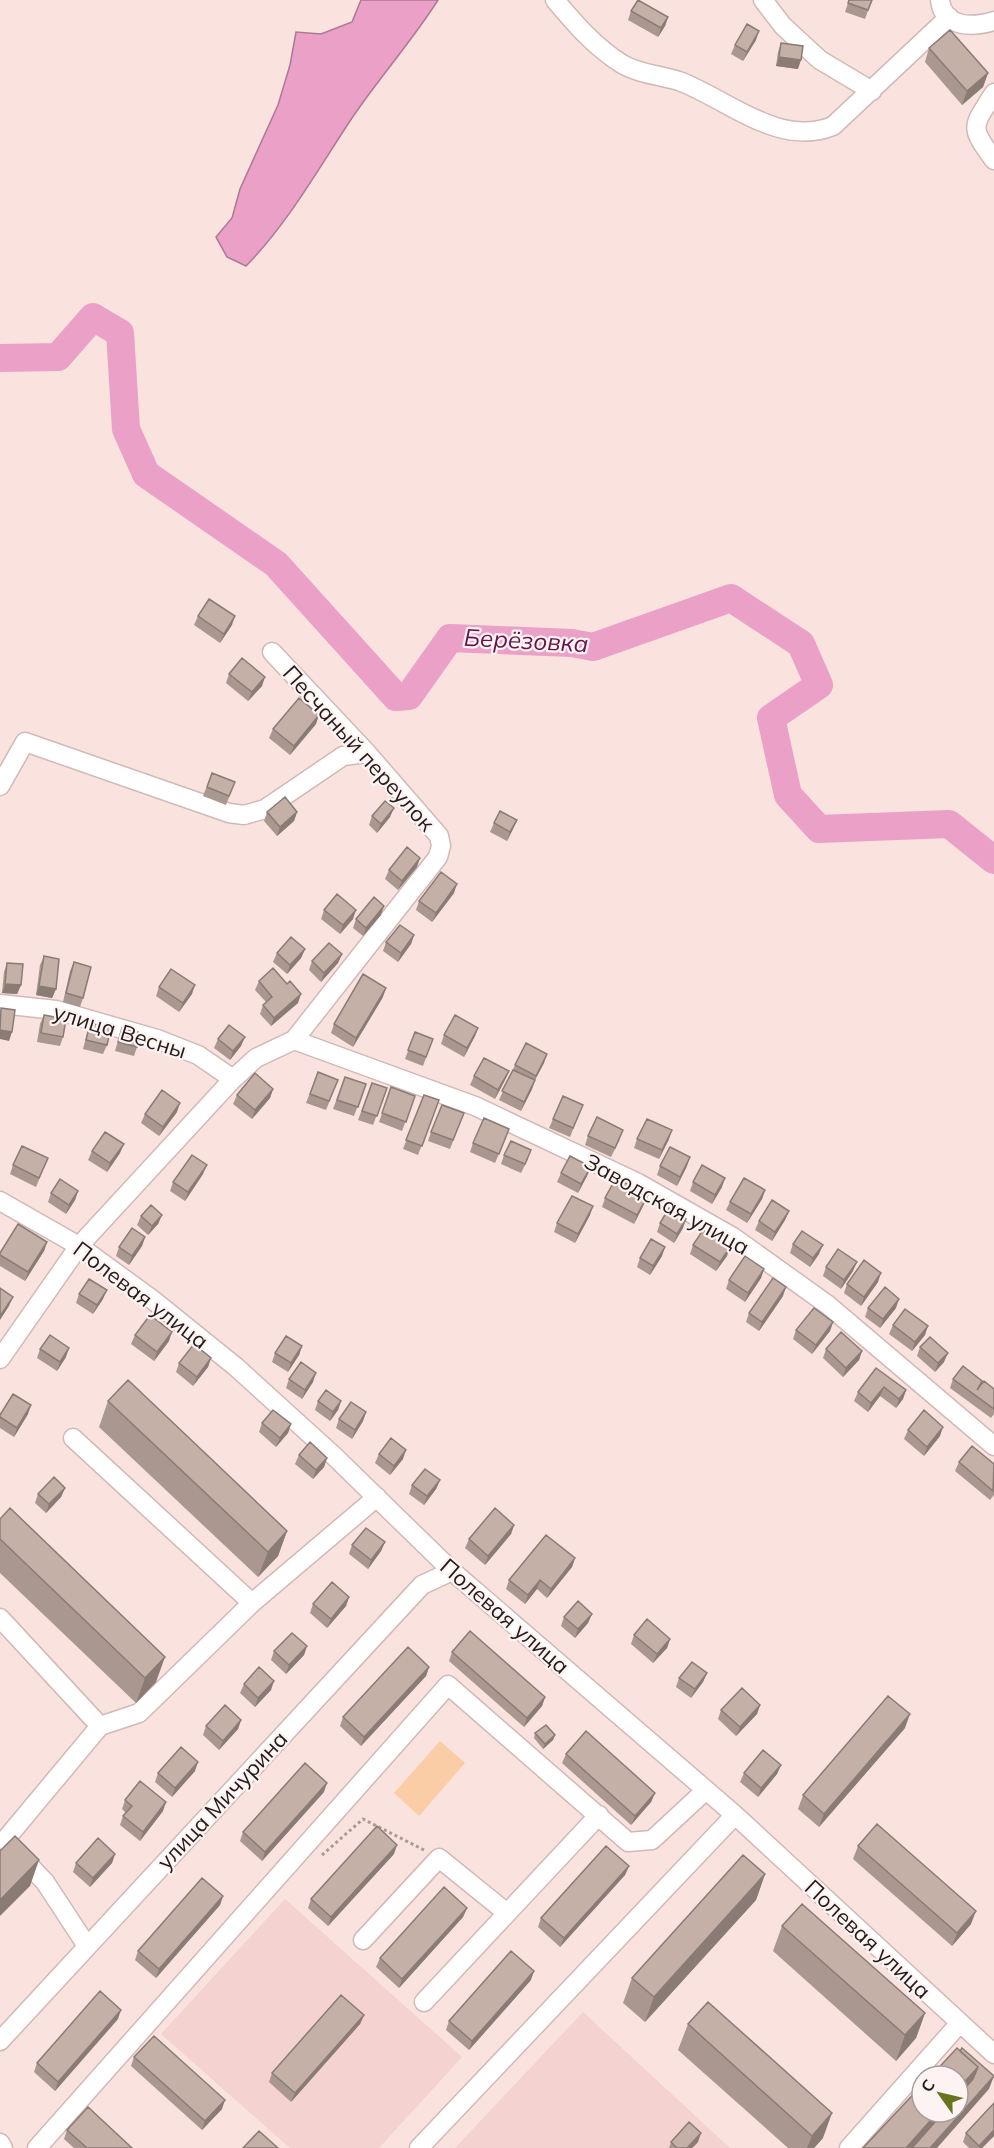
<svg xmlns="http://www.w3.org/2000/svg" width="994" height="2148" viewBox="0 0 994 2148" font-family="Mulish,sans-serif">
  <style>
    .built { fill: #f3d2cf }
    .green { fill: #fbcda7 }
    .water { fill: #eaa0c7; stroke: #ae7893; stroke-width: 1.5 }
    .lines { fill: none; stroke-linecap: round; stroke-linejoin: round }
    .river { stroke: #eaa0c7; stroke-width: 28 }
    .minor-casing { stroke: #d1b9b7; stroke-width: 21 }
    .path { stroke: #ab9996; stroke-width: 3; stroke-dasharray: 3 3; stroke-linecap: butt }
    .minor { stroke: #fff; stroke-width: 18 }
    .wall { fill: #a99790 }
    .shaded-wall { fill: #8a7b75 }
    .building { fill: #c5b0a7; stroke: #8a7b75; stroke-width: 1.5 }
    .labels { text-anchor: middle; stroke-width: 4.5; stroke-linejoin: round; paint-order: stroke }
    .street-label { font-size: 22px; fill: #231b1a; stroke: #fdf3f2 }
    .water-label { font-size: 24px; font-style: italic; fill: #681249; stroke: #fdf3f2 }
  </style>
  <rect width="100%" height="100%" fill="#fae2df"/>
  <path class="built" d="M285 1899 462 2057 379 2148H290L161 2034Z
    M583 2012 730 2148H455Z"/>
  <path class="green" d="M440 1741 465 1763 419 1816 394 1793Z"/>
  <path class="water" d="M361 0H438C412 41 379 78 352 118 318 169 289 222 246 266L227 257 216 237 232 218 240 189 278 105 290 65 296 32 321 34 352 22Z"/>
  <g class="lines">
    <path class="river" d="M0 358 58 357 93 317 120 333 126 429 146 474 276 564 396 697 409 696 450 638 572 643 593 647 731 598 801 644 819 685 771 718 788 795 819 829 949 824 994 860"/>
    <defs>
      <path id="minor" d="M555 0C575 24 595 47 622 64 639 74 660 75 679 81 727 99 779 148 833 126L949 17
        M763 0 783 26 820 60 872 91
        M940 0C943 29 974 27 994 21
        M994 93C972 128 969 126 994 160
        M0 786 25 742 229 813 244 815 265 809 343 756 367 753
        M0 1004 56 1010 157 1039 198 1055 233 1079
        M294 1040 475 1106 638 1183 733 1237 828 1305 994 1446
        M0 1201 79 1246 153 1300 236 1367 334 1456 452 1571 735 1815 994 2054
        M0 1359 79 1246 233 1079 256 1058 294 1040 438 857 441 846 439 836 367 753 272 652
        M73 1438 252 1603
        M0 1618 100 1726
        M363 1940 439 1858 507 1913
        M87 1946 45 1882 5 1840 100 1726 139 1713 252 1603 377 1497
        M424 2002 599 1815
        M0 2041 422 1585 452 1571
        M0 2143 3 2148
        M37 2148 448 1685 628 1842 652 1840 706 1790
        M419 2148 735 1815
        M849 2148 959 2024"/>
    </defs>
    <use href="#minor" class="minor-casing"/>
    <path class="path" d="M322 1855 363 1819 424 1850"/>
    <use href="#minor" class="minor"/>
  </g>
  <path class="wall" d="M849 0H872L865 19 845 12Z
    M631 11 668 17 665 26 658 37 628 20Z
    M756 40 743 61 731 54 735 45Z
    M781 43 798 69 776 66 778 52Z
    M929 48 988 73 983 87 962 105 925 62Z
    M198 616 232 625 220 643 194 625Z
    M229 674 262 686 248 701 226 683Z
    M316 724 290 755 269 738 273 729Z
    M212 773 235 782 226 805 203 796Z
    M267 812H297L294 821 277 836 264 821Z
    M372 816 390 817 377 833 369 825Z
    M517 820 513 829 507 841 490 832 494 823Z
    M417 867 398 890 385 879 389 870Z
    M454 893 432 922 416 910 419 901Z
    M324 910 353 919 340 934 321 919Z
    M381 915 363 936 353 928 356 919Z
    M414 935 411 944 398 962 383 951 386 942Z
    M305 949 301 958 287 974 273 962 277 953Z
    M342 954 338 963 321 982 309 970 312 961Z
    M44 956 56 989 52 998 36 995 40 965Z
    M74 962 83 998 80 1007 63 1002 70 971Z
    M7 963 21 985 17 994 2 993 4 972Z
    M259 981 298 1003 271 1026 260 1014 263 1005 266 1002 255 990Z
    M159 987 192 994 179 1012 156 996Z
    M383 997 353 1047 331 1033 334 1024Z
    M44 1015 63 1037 60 1046 37 1042 40 1024Z
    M90 1023 107 1045 103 1054 83 1049Z
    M122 1028 137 1047 134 1056 115 1051Z
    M478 1028 475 1036 464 1057 441 1044 444 1035Z
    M415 1032 433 1039 423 1066 405 1059Z
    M218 1039 241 1046 230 1060 214 1048Z
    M544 1063 535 1080 532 1089 521 1111 499 1100 515 1065Z
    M509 1071 505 1080 495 1099 470 1085 474 1076Z
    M318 1072 338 1080 326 1110 306 1103Z
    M345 1077 366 1084 354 1116 333 1109Z
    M372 1083 387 1088 373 1125 358 1120Z
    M391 1087 415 1096 402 1131 379 1122Z
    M273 1089 270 1098 252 1119 233 1104 237 1095Z
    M424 1095 439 1100 418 1155 403 1149Z
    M583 1105 570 1137 549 1128 553 1119Z
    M177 1112 159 1136 141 1123 145 1114Z
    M464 1113 450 1149 428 1141 431 1132Z
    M588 1136 620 1139 611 1157 585 1145Z
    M506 1138 495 1163 470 1152 473 1143Z
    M637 1139H669L659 1159 634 1148Z
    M92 1151 120 1153 107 1172 88 1160Z
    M504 1155 528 1159 521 1173 501 1164Z
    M48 1158 36 1187 10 1174 13 1165Z
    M660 1166H687L677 1186 657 1175Z
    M561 1173 587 1176 578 1193 557 1182Z
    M203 1174 185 1201 170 1191 173 1182Z
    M693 1182 722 1187 712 1204 690 1191Z
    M765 1190 762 1199 747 1223 726 1210 730 1202Z
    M78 1191 75 1200 66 1214 48 1202 51 1193Z
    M648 1195 644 1204 634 1224 602 1207 605 1198Z
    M789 1211 785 1220 772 1241 755 1230 759 1221Z
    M162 1215 158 1224 148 1235 137 1225 141 1216Z
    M590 1215 575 1243 554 1232 557 1223Z
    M660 1223 683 1228 674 1243 657 1232Z
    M145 1237 142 1246 129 1265 116 1256 119 1247Z
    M47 1242 44 1251 25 1281 0 1266V1253Z
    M793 1244 819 1254 810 1267 790 1253Z
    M693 1245 727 1256 716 1271 690 1254Z
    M662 1256 650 1275 637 1267 640 1258Z
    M826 1267 853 1271 841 1289 823 1276Z
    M764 1269 761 1278 745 1302 726 1289 729 1280Z
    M878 1282 861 1306 844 1293 847 1284Z
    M79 1294 103 1299 93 1314 76 1303Z
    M783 1296 759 1331 746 1322 749 1313Z
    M868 1308H896L880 1328 865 1317Z
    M833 1322 830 1331 812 1354 793 1339 796 1330Z
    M893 1325 925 1335 912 1351 889 1334Z
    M135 1335 169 1341 154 1361 131 1344Z
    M302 1346 299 1355 288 1372 272 1362 275 1353Z
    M920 1347 944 1362 935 1372 917 1356Z
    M40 1349 66 1357 57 1371 37 1358Z
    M826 1349 862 1351 859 1360 843 1377 823 1358Z
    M211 1358 208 1367 193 1386 176 1372 179 1363Z
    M876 1368 906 1390 903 1399 896 1408 880 1396 868 1412 854 1401 858 1392Z
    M289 1379 313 1382 302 1399 286 1388Z
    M953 1379 982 1381 981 1385 994 1389V1414L991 1418 950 1388Z
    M108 1401 287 1531 278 1556 258 1577 99 1427Z
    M318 1401H341L338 1410 330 1421 315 1410Z
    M366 1412 363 1421 352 1439 336 1428 339 1419Z
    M28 1414 14 1437 0 1428V1417Z
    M262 1423 291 1424 288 1433 276 1447 259 1432Z
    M908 1430 940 1436 924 1456 904 1439Z
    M379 1454 403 1459 390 1475 375 1463Z
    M299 1455 327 1458 324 1467 313 1479 295 1464Z
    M959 1462 994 1464V1495L990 1500 955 1471Z
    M440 1480 436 1489 424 1505 409 1494 412 1485Z
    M65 1488 61 1497 46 1513 35 1503 38 1494Z
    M0 1519 156 1682 136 1703 0 1573Z
    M514 1525 511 1534 485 1565 465 1548 469 1539Z
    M385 1542 381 1551 368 1569 349 1554 352 1545Z
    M575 1558 572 1567 547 1598 537 1589 525 1604 506 1589 509 1580Z
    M349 1597 346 1606 327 1628 310 1613 313 1604Z
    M592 1614 588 1623 575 1638 561 1626 564 1617Z
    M634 1635 670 1639 667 1648 653 1663 631 1644Z
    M307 1646 304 1655 286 1674 271 1660 274 1651Z
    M452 1652 545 1697 542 1706 524 1727 449 1661Z
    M429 1667 426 1676 361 1746 340 1726 343 1717Z
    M707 1673 703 1682 691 1698 676 1687 679 1678Z
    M244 1684 271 1690 255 1707 240 1693Z
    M760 1705 757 1714 736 1736 718 1719 721 1710Z
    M241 1720 238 1729 219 1750 203 1735 206 1726Z
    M905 1728 819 1827 798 1809 803 1795Z
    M535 1733 555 1735 553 1740 543 1749 534 1738Z
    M566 1754 655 1793 651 1802 631 1825 562 1763Z
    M781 1765 777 1774 758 1797 740 1782 744 1773Z
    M195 1771 172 1797 155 1782 158 1773Z
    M324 1792 262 1861 240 1841 243 1832Z
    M125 1800 163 1811 140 1841 120 1825 123 1816 126 1813 122 1809Z
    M858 1846 971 1924 952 1946 853 1859Z
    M115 1854 112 1863 90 1887 73 1872 76 1863Z
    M394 1854 328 1926 308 1908 311 1899Z
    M629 1866 625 1875 560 1947 538 1927 541 1918Z
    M765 1874 756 1900 645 2022 623 2003 632 1978Z
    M223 1896 220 1905 156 1978 135 1960 138 1951Z
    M467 1908 463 1917 399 1988 376 1967 380 1958Z
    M782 1926 925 2013 916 2038 896 2061 773 1951Z
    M531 1980 469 2050 446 2030 449 2021Z
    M364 2015 360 2024 291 2102 269 2082 272 2073Z
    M118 2019 55 2091 34 2072 37 2063Z
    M688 2024 823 2138 814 2148H788L678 2050Z
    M134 2057 222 2109 202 2130 131 2066Z
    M994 2103V2136L982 2148H969L963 2142 966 2133Z
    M67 2130 132 2148H74L64 2139Z
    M671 2142H698L692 2148H669Z"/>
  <path class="shaded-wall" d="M668 17 665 26 658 37 661 28Z
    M759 31 756 40 743 61 747 52Z
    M779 57 801 60 798 69 776 66Z
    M988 73 983 87 962 105 967 91Z
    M235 616 232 625 220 643 224 634Z
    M265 677 262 686 248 701 252 692Z
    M319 715 316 724 290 755 294 746Z
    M394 808 390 817 377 833 381 824Z
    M297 812 294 821 277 836 280 827Z
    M517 820 513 829 507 841 510 832Z
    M420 858 417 867 398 890 402 881Z
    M457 884 454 893 432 922 436 913Z
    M384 906 381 915 363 936 366 928Z
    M356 910 353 919 340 934 343 925Z
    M414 935 411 944 398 962 401 953Z
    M305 949 301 958 287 974 290 965Z
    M342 954 338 963 321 982 324 973Z
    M5 984 21 985 17 994 2 993Z
    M195 985 192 994 179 1012 183 1003Z
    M39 986 56 989 52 998 36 995Z
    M386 988 383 997 353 1047 356 1038Z
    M301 994 298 1003 271 1026 274 1018Z
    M478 1028 475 1036 464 1057 467 1048Z
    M0 1030 12 1032 9 1041 0 1039Z
    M245 1037 241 1046 230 1060 233 1051Z
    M547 1054 544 1063 532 1085 536 1076Z
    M509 1071 505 1080 495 1099 498 1090Z
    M535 1080 532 1089 521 1111 524 1102Z
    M273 1089 270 1098 252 1119 255 1110Z
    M180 1103 177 1112 159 1136 163 1127Z
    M672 1130 669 1139 659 1159 662 1150Z
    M124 1144 120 1153 107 1172 110 1163Z
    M690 1157 687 1166 677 1186 680 1177Z
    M207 1165 203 1174 185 1201 188 1192Z
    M591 1167 587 1176 578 1193 581 1184Z
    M725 1178 722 1187 712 1204 715 1195Z
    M765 1190 762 1199 747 1223 751 1214Z
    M78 1191 75 1200 66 1214 69 1205Z
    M648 1195 644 1204 634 1224 637 1215Z
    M593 1206 590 1215 575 1243 578 1234Z
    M789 1211 785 1220 772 1241 775 1232Z
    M162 1215 158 1224 148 1235 152 1226Z
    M686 1219 683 1228 674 1243 677 1234Z
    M145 1237 142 1246 129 1265 132 1256Z
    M47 1242 44 1251 25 1281 28 1272Z
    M823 1245 819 1254 810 1267 813 1258Z
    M665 1247 662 1256 650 1275 653 1266Z
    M730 1247 727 1256 716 1271 720 1262Z
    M857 1262 853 1271 841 1289 844 1280Z
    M764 1269 761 1278 745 1302 748 1293Z
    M881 1273 878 1282 861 1306 864 1297Z
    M786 1287 783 1296 759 1331 762 1322Z
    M107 1290 103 1299 93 1314 97 1305Z
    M13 1297 9 1306 0 1320V1316Z
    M899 1299 896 1308 880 1328 883 1319Z
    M833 1322 830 1331 812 1354 816 1345Z
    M928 1326 925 1335 912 1351 915 1342Z
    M172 1332 169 1341 154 1361 157 1352Z
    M302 1346 299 1355 288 1372 291 1363Z
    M69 1348 66 1357 57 1371 60 1362Z
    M862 1351 859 1360 843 1377 846 1368Z
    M948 1353 944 1362 935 1372 938 1363Z
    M211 1358 208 1367 193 1386 197 1377Z
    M316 1373 313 1382 302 1399 305 1390Z
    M884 1387 880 1396 868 1412 871 1403Z
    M906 1390 903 1399 896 1408 899 1399Z
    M341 1401 338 1410 330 1421 333 1412Z
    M31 1405 28 1414 14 1437 17 1428Z
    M366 1412 363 1421 352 1439 355 1430Z
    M291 1424 288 1433 276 1447 280 1438Z
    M943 1427 940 1436 924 1456 927 1447Z
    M406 1450 403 1459 390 1475 394 1466Z
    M327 1458 324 1467 313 1479 316 1470Z
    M440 1480 436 1489 424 1505 427 1496Z
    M65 1488 61 1497 46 1513 49 1504Z
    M514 1525 511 1534 485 1565 488 1556Z
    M287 1531 278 1556 258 1577 268 1552Z
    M385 1542 381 1551 368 1569 371 1560Z
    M575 1558 572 1567 547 1598 551 1589Z
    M540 1580 537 1589 525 1604 528 1595Z
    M349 1597 346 1606 327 1628 331 1619Z
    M592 1614 588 1623 575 1638 578 1629Z
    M670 1639 667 1648 653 1663 657 1654Z
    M307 1646 304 1655 286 1674 289 1665Z
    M165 1657 156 1682 136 1703 145 1678Z
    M429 1667 426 1676 361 1746 364 1737Z
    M707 1673 703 1682 691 1698 695 1689Z
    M274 1681 271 1690 255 1707 258 1698Z
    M545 1697 542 1706 524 1727 527 1718Z
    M760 1705 757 1714 736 1736 740 1727Z
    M910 1714 905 1728 819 1827 824 1814Z
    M241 1720 238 1729 219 1750 223 1741Z
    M555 1735 553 1740 543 1749 545 1744Z
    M198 1762 195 1771 172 1797 175 1788Z
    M781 1765 777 1774 758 1797 761 1788Z
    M327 1783 324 1792 262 1861 265 1852Z
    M655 1793 651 1802 631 1825 635 1816Z
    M166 1802 163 1811 140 1841 143 1832Z
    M397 1845 394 1854 328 1926 331 1917Z
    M115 1854 112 1863 90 1887 93 1878Z
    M39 1860 30 1886 0 1916V1900Z
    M629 1866 625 1875 560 1947 564 1938Z
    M765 1874 756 1900 645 2022 654 1997Z
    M223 1896 220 1905 156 1978 159 1969Z
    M467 1908 463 1917 399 1988 402 1979Z
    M976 1911 971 1924 952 1946 957 1933Z
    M534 1971 531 1980 469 2050 472 2041Z
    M121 2010 118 2019 55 2091 58 2082Z
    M925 2013 916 2038 896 2061 905 2035Z
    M364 2015 360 2024 291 2102 295 2093Z
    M978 2067 968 2092 958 2104V2089Z
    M994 2076 989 2089 937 2148H930Z
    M225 2100 222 2109 202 2130 205 2121Z
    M938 2112H951L919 2148H906Z
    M832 2113 823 2138 814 2148H807L812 2136Z
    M994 2130V2136L982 2148H979V2146Z
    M701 2133 698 2142 692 2148H687Z"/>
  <path class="building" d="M638 0 668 17 661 28 631 11Z
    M849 0H872L868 10 848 3Z
    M747 24 759 31 747 52 735 45Z
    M950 30 988 73 967 91 929 48Z
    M781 43 803 46 801 60 779 57Z
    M209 599 235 616 224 634 198 616Z
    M242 658 265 677 252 692 229 674Z
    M299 698 319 715 294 746 273 729Z
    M212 773 235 782 229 796 207 787Z
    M285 797 297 812 280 827 267 812Z
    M385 801 394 808 381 824 372 816Z
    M500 811 517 820 510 832 494 823Z
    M407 847 420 858 402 881 389 870Z
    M441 872 457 884 436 913 419 901Z
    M337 894 356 910 343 925 324 910Z
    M374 897 384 906 366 928 356 919Z
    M400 925 414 935 401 953 386 942Z
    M291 937 305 949 290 965 277 953Z
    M329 943 342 954 324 973 312 961Z
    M44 956 59 959 56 989 39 986Z
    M74 962 91 967 83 998 66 993Z
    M7 963 23 964 21 985 5 984Z
    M273 968 287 984 290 981 301 994 274 1018 263 1005 272 997 259 981Z
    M171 969 195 985 183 1003 159 987Z
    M363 974 386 988 356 1038 334 1024Z
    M1 1008 15 1010 12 1032 0 1030Z
    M44 1015 66 1019 63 1037 41 1033Z
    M455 1015 478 1028 467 1048 444 1035Z
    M90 1023 111 1028 107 1045 86 1040Z
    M229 1025 245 1037 233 1051 218 1039Z
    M122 1028 141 1033 137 1047 118 1042Z
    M415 1032 433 1039 426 1057 408 1050Z
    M526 1043 547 1054 536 1076 515 1065Z
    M484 1058 509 1071 498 1090 474 1076Z
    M513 1070 535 1080 524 1102 502 1091Z
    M318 1072 338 1080 329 1101 310 1094Z
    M255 1073 273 1089 255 1110 237 1095Z
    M345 1077 366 1084 358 1107 337 1100Z
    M372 1083 387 1088 377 1116 362 1111Z
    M391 1087 415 1096 406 1122 382 1113Z
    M162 1090 180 1103 163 1127 145 1114Z
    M424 1095 439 1100 422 1146 406 1140Z
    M563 1096 583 1105 573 1128 553 1119Z
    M442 1105 464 1113 453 1140 431 1132Z
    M597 1117 623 1130 615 1148 588 1136Z
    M484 1118 509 1129 499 1154 473 1143Z
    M647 1119 672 1130 662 1150 637 1139Z
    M105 1132 124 1144 110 1163 92 1151Z
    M511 1141 531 1150 525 1164 504 1155Z
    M22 1146 48 1158 39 1178 13 1165Z
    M670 1147 690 1157 680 1177 660 1166Z
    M192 1155 207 1165 188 1192 173 1182Z
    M570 1156 591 1167 581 1184 561 1173Z
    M702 1165 725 1178 715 1195 693 1182Z
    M616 1178 648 1195 637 1215 605 1198Z
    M744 1178 765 1190 751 1214 730 1202Z
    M60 1179 78 1191 69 1205 51 1193Z
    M572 1196 593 1206 578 1234 557 1223Z
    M772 1200 789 1211 775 1232 759 1221Z
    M151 1205 162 1215 152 1226 141 1216Z
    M669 1208 686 1219 677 1234 660 1223Z
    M18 1224 47 1242 28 1272 0 1255V1253Z
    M132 1228 145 1237 132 1256 119 1247Z
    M703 1230 730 1247 720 1262 693 1245Z
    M802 1231 823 1245 813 1258 793 1244Z
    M651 1239 665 1247 653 1266 640 1258Z
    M838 1249 857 1262 844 1280 826 1267Z
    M745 1256 764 1269 748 1293 729 1280Z
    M864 1260 881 1273 864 1297 847 1284Z
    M773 1278 786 1287 762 1322 749 1313Z
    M89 1279 107 1290 97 1305 79 1294Z
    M885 1287 899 1299 883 1319 868 1308Z
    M0 1288 13 1297 0 1316Z
    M814 1308 833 1322 816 1345 796 1330Z
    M905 1309 928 1326 915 1342 893 1325Z
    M150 1315 172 1332 157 1352 135 1335Z
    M841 1332 862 1351 846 1368 826 1349Z
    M50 1335 69 1348 60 1362 40 1349Z
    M286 1336 302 1346 291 1363 275 1353Z
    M930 1337 948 1353 938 1363 920 1347Z
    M194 1344 211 1358 197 1377 179 1363Z
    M301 1362 316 1373 305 1390 289 1379Z
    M963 1366 982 1381 977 1390 984 1381 994 1389V1409L953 1379Z
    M876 1368 906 1390 899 1399 884 1387 871 1403 858 1392Z
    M128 1380 287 1531 268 1552 108 1401Z
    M326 1390 341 1401 333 1412 318 1401Z
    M13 1394 31 1405 17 1428 0 1417V1415Z
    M351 1402 366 1412 355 1430 339 1419Z
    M273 1410 291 1424 280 1438 262 1423Z
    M924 1410 943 1427 927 1447 908 1430Z
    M391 1438 406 1450 394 1466 379 1454Z
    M310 1442 327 1458 316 1470 299 1455Z
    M972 1446 994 1464 993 1491 959 1462Z
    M425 1469 440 1480 427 1496 412 1485Z
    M54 1477 65 1488 49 1504 38 1494Z
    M10 1508 165 1657 145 1678 0 1539V1519Z
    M495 1508 514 1525 488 1556 469 1539Z
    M366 1528 385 1542 371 1560 352 1545Z
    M546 1535 575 1558 551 1589 540 1580 528 1595 509 1580Z
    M332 1582 349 1597 331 1619 313 1604Z
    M578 1601 592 1614 578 1629 564 1617Z
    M647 1619 670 1639 657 1654 634 1635Z
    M470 1631 545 1697 527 1718 452 1652Z
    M292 1633 307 1646 289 1665 274 1651Z
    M408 1647 429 1667 364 1737 343 1717Z
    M692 1662 707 1673 695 1689 679 1678Z
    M259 1667 274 1681 258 1698 244 1684Z
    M742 1688 760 1705 740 1727 721 1710Z
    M888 1696 910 1714 824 1814 803 1795Z
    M225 1705 241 1720 223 1741 206 1726Z
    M546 1725 555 1735 545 1744 535 1733Z
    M586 1731 655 1793 635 1816 566 1754Z
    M181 1747 198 1762 175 1788 158 1773Z
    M763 1750 781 1765 761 1788 744 1773Z
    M305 1763 327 1783 265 1852 243 1832Z
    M140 1781 166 1802 143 1832 123 1816 132 1806 125 1800Z
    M877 1824 976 1911 957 1933 858 1846Z
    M377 1826 397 1845 331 1917 311 1899Z
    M15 1836 39 1860 0 1900V1851Z
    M98 1838 115 1854 93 1878 76 1863Z
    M606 1846 629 1866 564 1938 541 1918Z
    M743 1855 765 1874 654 1997 632 1978Z
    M202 1878 223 1896 159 1969 138 1951Z
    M444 1887 467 1908 402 1979 380 1958Z
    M802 1904 925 2013 905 2035 782 1926Z
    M511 1951 534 1971 472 2041 449 2021Z
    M100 1991 121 2010 58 2082 37 2063Z
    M341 1995 364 2015 295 2093 272 2073Z
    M708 2002 832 2113 812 2136 688 2024Z
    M154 2036 225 2100 205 2121 134 2057Z
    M957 2048 978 2067 958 2089V2076H931Z
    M962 2048 994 2076 930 2148H912L944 2112H958V2096L973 2079 978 2067 960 2051Z
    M922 2085V2112H938L906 2148H863Z
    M994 2103V2130L979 2146 966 2133Z
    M88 2107 132 2148H87L67 2130Z
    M689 2122 701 2133 687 2148H677L671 2142Z
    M259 2131 278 2148H243Z"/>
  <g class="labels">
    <g class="street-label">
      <text transform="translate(359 748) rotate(48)" y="8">Песчаный переулок</text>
      <text transform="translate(120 1031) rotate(17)" y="8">улица Весны</text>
      <text transform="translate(667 1204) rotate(29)" y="8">Заводская улица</text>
      <text transform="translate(141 1295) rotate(37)" y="8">Полевая улица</text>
      <text transform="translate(505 1616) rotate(41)" y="8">Полевая улица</text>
      <text transform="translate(222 1800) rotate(-47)" y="8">улица Мичурина</text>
      <text transform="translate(868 1939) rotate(43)" y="8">Полевая улица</text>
    </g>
    <g class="water-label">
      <text transform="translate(526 641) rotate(3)" y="8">Берёзовка</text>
    </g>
  </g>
  <g transform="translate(940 2094) rotate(304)"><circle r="28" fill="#fdf3f2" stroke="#a69d9c" stroke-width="1.5"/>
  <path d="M0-4.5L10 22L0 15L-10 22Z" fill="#677521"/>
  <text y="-9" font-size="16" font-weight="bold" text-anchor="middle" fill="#231b1a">С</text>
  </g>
</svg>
